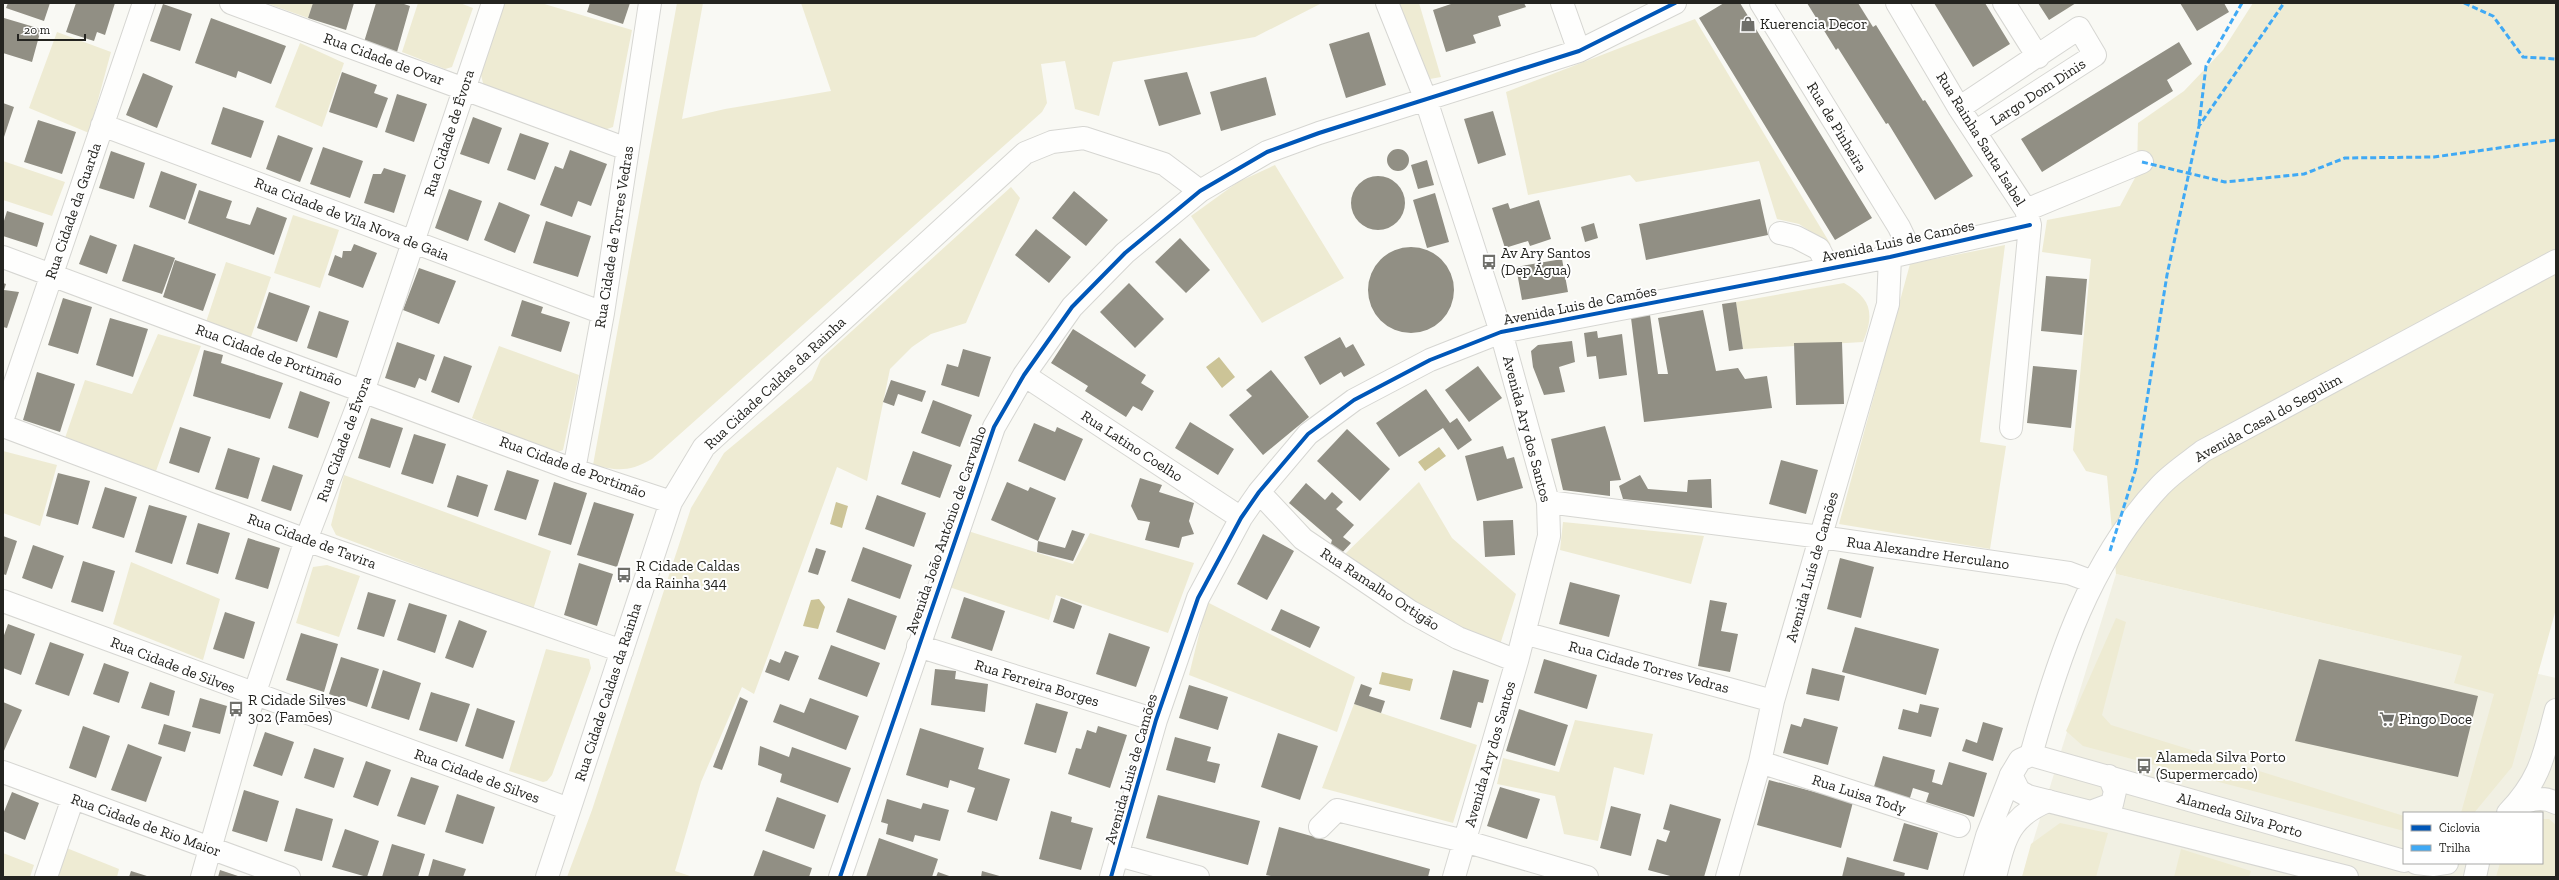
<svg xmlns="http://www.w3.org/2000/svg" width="2559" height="880" viewBox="0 0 2559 880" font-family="'Zilla Slab',serif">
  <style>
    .built { fill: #f1f0e3; fill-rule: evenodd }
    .green { fill: #eeebd3 }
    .water { fill: #ccc497 }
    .building { fill: #918f84 }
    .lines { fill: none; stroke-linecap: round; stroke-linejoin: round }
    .minor-casing { stroke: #d6d6d2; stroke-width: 24 }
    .major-casing { stroke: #d6d6d2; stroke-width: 24 }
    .minor { stroke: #fefefd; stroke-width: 22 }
    .major { stroke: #fefefd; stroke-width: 22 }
    .quiet { stroke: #3fa9f5; stroke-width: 3; stroke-dasharray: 6 3; stroke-linecap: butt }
    .cycleway-casing { stroke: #fff; stroke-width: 6 }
    .cycleway { stroke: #0057b8; stroke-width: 4 }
    .labels { text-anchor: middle; stroke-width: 4; stroke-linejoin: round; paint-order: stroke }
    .poi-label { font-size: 15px; fill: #242420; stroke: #fff; text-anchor: start }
    .street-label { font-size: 15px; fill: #242420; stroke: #fff }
  </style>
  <rect width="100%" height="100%" fill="#f9f9f4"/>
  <path class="built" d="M2116 574 2556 678V877H2022ZM2404 813H2542V863H2404Z"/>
  <path class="green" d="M266 3H313L308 18Z
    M418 3H460L473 8 452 67 445 69 402 52Z
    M503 3H541L632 30 613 127 604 130 484 87 481 75Z
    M677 3H703L682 119 725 109 831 91 801 3H1322L1255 37 1113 62 1099 116 1075 109 1065 61 1041 64 1047 103 1042 112 652 459C629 472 618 471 593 465Z
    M1399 3H1419L1441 77 1430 79Z
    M2253 3H2556V609L2512 767 2474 813H2461L2494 694 2454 683 2462 656 2116 574 2107 476 2086 471 2073 450 2091 259 2042 252 2047 220 2120 206 2137 174 2138 123 2184 91 2223 50Z
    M1695 19 1831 245 1799 224 1777 219 1759 161 1636 182 1630 175 1528 195 1506 92Z
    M57 32 111 52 89 133 29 108Z
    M300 43 344 63 322 127 275 107Z
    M3 161 65 182 52 216 3 200Z
    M1275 165 1344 278 1262 323 1191 216 1238 182Z
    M1011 187 1020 198 966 323 931 334 912 347 890 369 867 481 837 467 754 694 742 687 701 782 675 871 693 877H567L592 810 691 508 724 453 812 380 821 359Z
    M293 215 339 230 320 288 274 273Z
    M2005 245 1980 442 2006 446 1990 549 1839 524 1910 264Z
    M226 262 271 277 250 340 205 325Z
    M1844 283C1871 298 1875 313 1863 342L1743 349 1736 302Z
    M158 334 201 346 156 471 65 438 85 380 132 394Z
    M499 346 579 375 563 450 555 453 472 418Z
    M3 451 57 465 40 526 3 513Z
    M344 475 551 551 533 610 336 535 331 525Z
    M1419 482 1452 538 1516 594 1499 648 1453 631 1343 556Z
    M1563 522 1704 536 1691 584 1560 550Z
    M968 531 1073 564 1090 533 1194 563 1168 633 1056 595 1049 620 949 587Z
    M131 562 220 599 203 660 113 624Z
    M327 565 360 576 339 637 296 623 313 567Z
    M1207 602 1355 677 1337 732 1189 675Z
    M2116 618 2126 622 2102 715 2111 725 2404 816V831L2083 746 2066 731Z
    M546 649 589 659 591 668 552 775 547 781 543 782 509 771Z
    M1354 704 1477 745 1453 823 1322 788Z
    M1575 720 1653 734 1644 775 1614 767 1598 841 1564 834 1555 796 1497 784 1503 758 1559 772Z
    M2542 819H2549L2556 825V877H2496L2500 863H2542Z
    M2060 823 2108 833 2096 877H2022L2031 844Z
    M64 847 119 869 117 877H54Z
    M2181 849 2251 871 2249 877H2174Z
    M3 853 34 865 30 877H3Z"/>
  <path class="water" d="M1219 357 1235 377 1222 388 1206 367Z
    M1439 447 1446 456 1425 471 1418 462Z
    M836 502 848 506 842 528 830 524Z
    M819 599 825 607 818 629 803 626 811 600Z
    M1382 672 1413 679 1410 691 1379 684Z"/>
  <path class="building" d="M8 3H50L44 21 6 8Z
    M76 3H115L105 35 97 32 94 41 66 32Z
    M313 3H354L346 30 308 18Z
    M376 3H401L410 6 397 52 364 42Z
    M590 3H630L623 24 587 12Z
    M1454 3H1524L1526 7 1498 16 1501 26 1473 35 1476 43 1446 52 1433 10Z
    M1724 3H1740L1872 218 1835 240 1699 18Z
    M1807 3H1858L1873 27 1876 25 1923 101 1925 100 1973 176 1935 200 1888 123 1886 124 1838 48 1836 50Z
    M1934 3H1985L2010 44 1973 67Z
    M2038 3H2076L2049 20Z
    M2180 3H2224L2229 12 2197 31Z
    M163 4 192 14 180 51 150 41Z
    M4 18 41 29 32 62 3 53Z
    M211 18 286 46 271 84 238 71 236 78 195 63Z
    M1369 32 1386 85 1346 98 1329 44Z
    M2179 42 2192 64 2167 80 2173 91 2042 172 2021 139Z
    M342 72 377 85 374 93 388 98 377 128 329 112Z
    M1187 72 1201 114 1159 126 1144 80Z
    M143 73 173 86 157 128 126 115Z
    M1266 77 1276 115 1221 131 1210 92Z
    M397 94 427 104 414 142 385 132Z
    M3 103 14 107 3 140Z
    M223 107 264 121 251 158 211 144Z
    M1493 111 1506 155 1478 164 1464 119Z
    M473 117 502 128 489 164 460 154Z
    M38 120 76 132 62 174 24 162Z
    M520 133 549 143 535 180 507 170Z
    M278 135 313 148 300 182 266 169Z
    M323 147 363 161 350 198 310 184Z
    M1387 160a11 11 0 1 1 22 0a11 11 0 1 1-22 0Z
    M570 150 607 164 591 206 578 201 572 217 540 205 555 166 563 169Z
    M111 151 145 163 134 199 99 188Z
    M1427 160 1434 185 1418 189 1411 165Z
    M384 168 406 175 394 213 364 203 373 174H381Z
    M161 171 197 184 185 220 149 207Z
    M1351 203a27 27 0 1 1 54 0a27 27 0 1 1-54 0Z
    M449 189 482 201 468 241 435 228Z
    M199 190 232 201 226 218 250 225 257 207 287 218 274 255 188 223Z
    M1074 191 1108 220 1086 246 1052 218Z
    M1435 193 1449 242 1427 248 1413 200Z
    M1760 199 1768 235 1646 260 1639 224Z
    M1539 200 1551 239 1530 246 1528 241 1505 248 1492 208 1508 203 1510 209Z
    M499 202 530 215 515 253 484 240Z
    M7 211 44 223 37 247 3 236V224Z
    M546 221 591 236 578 277 533 263Z
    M1594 223 1598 238 1585 242 1581 227Z
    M1036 229 1071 257 1049 283 1015 255Z
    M90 235 117 245 107 274 79 264Z
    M1180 238 1210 270 1186 293 1155 262Z
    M134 244 175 258 162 294 122 281Z
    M354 244 377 253 363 288 328 275 335 255 342 258 343 251H351Z
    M1368 290a43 43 0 1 1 86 0a43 43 0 1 1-86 0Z
    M1562 259 1568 292 1522 300 1516 267Z
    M175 260 216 274 203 311 163 297Z
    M419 268 456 281 439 324 403 310Z
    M2046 276 2087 279 2082 335 2041 331Z
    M3 283 6 284 4 290 19 292 7 328 3 327Z
    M1129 283 1164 319 1135 348 1100 312Z
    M269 292 310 306 297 342 257 328Z
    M63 298 92 307 78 354 48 345Z
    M522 300 543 307 541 313 570 322 561 352 511 336Z
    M1736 302 1743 349 1729 351 1722 304Z
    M1703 310 1716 371 1738 368 1745 379 1767 376 1772 408 1644 422 1631 318 1650 315 1658 374H1668L1658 318Z
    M319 311 349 321 337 358 307 348Z
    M110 318 148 329 133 377 96 365Z
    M1073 329 1146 375 1141 383 1154 391 1142 411 1133 406 1126 417 1085 391 1088 386 1051 363Z
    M1597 331 1598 338 1622 334 1627 375 1599 379 1596 356 1587 357 1584 333Z
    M1340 337 1346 348 1353 344 1365 365 1344 377 1341 372 1320 385 1304 357Z
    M1572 341 1575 362 1559 367 1565 392 1544 395 1533 367 1531 351 1538 345Z
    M397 342 435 355 426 381 419 378 415 388 385 378Z
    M1842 342 1844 404 1796 405 1794 343Z
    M963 349 991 357 979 397 941 385 947 364 958 367Z
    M204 350 223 355 221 363 283 383 270 419 193 396Z
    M444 356 472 366 459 403 431 392Z
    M1478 366 1502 398 1469 422 1445 390Z
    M2033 366 2077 370 2071 428 2027 423Z
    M1271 370 1309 417 1263 455 1229 415 1252 396 1246 390Z
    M37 372 75 384 60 432 23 420Z
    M891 380 926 391 922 402 898 394 894 406 883 402Z
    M1426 389 1450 423 1457 418 1472 440 1458 450 1443 428 1399 457 1376 423Z
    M300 391 330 402 318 438 288 428Z
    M933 400 972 415 960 447 921 433Z
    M371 418 403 428 390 468 358 458Z
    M1190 422 1234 449 1218 475 1175 448Z
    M1034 423 1055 432 1057 427 1083 439 1065 481 1018 461Z
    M1605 426 1621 480 1610 481V496L1563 490 1551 439Z
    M180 427 211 437 199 473 169 463Z
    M1347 429 1390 469 1360 501 1317 461Z
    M414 434 446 444 433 484 401 474Z
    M1503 446 1507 459 1514 457 1523 488 1477 501 1465 456Z
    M228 448 260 458 248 499 215 489Z
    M913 451 952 465 940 498 901 484Z
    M1781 460 1818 470 1806 514 1769 504Z
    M273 465 303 475 291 511 261 501Z
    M507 470 539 480 526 520 494 510Z
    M58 473 90 481 78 525 46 516Z
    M457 475 488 485 478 517 447 507Z
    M1640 475 1648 489 1687 492 1688 480 1711 479 1712 508 1623 499 1619 486Z
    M1140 478 1162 485 1159 492 1194 503 1189 521 1194 534 1182 537 1179 548 1145 540 1150 522 1138 520 1131 506Z
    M554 482 587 493 571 545 538 535Z
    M1007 482 1028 491 1030 487 1056 498 1038 541 991 520Z
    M1306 483 1325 500 1332 492 1343 502 1336 509 1354 525 1343 537 1351 543 1340 555 1330 547 1332 540 1289 503Z
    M105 487 137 497 124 538 92 528Z
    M877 495 926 513 914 547 865 529Z
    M594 502 634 514 617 567 577 555Z
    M149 505 187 516 172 564 135 552Z
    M1513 520 1515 555 1485 557 1483 521Z
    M198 523 230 533 218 574 186 564Z
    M1072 530 1085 534 1073 561 1037 552 1038 541 1065 548Z
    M1263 534 1294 551 1267 600 1237 584Z
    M3 536 17 541 6 575 3 574Z
    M248 538 280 548 268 589 235 579Z
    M33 545 64 556 52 589 22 578Z
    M863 547 912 565 900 599 851 581Z
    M816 548 826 551 818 575 808 572Z
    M1840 558 1874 567 1861 618 1827 609Z
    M83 561 115 571 103 612 71 602Z
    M579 563 613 574 597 626 564 615Z
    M1570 582 1620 595 1609 637 1559 624Z
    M368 592 396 600 384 637 357 629Z
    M964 597 1005 611 992 651 951 638Z
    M848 598 897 616 885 650 836 632Z
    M1061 598 1082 606 1074 629 1053 622Z
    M1710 600 1727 603 1721 631 1738 634 1730 672 1698 666Z
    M409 603 447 615 435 653 397 640Z
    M1281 609 1320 627 1310 648 1271 630Z
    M225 612 255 622 244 659 213 649Z
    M459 620 487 631 473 668 445 658Z
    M8 624 35 634 21 675 3 668V638Z
    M1855 627 1939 649 1926 695 1842 672Z
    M301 633 338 644 324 692 286 680Z
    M1109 633 1150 647 1136 687 1096 674Z
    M50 642 84 654 69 696 35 684Z
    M831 645 880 663 867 697 818 679Z
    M785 651 799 656 789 681 765 672 770 659 780 663Z
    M341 657 379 669 367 707 329 694Z
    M1544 659 1597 675 1587 709 1534 693Z
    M2319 659 2478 696 2458 777 2295 741Z
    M104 663 129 672 119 703 93 694Z
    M1812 668 1845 676 1839 701 1806 694Z
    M935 669 956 671 955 679 988 684 985 712 931 705Z
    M383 670 421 683 409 720 371 708Z
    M1453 670 1489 680 1483 703 1478 702 1471 728 1440 719Z
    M150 682 175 691 169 716 141 708Z
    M1361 684 1372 688 1369 696 1385 701 1381 713 1354 704Z
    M1189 685 1228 697 1218 730 1179 718Z
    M431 692 470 704 457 742 419 730Z
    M740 697 748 701 722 770 713 767Z
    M200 698 227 706 220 734 192 727Z
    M810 698 859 716 846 750 773 722 780 704 804 713Z
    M3 702 22 710 3 753Z
    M1036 703 1068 712 1056 753 1024 744Z
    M1920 704 1939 708 1931 737 1898 729 1903 709 1918 713Z
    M477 708 515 721 503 759 465 746Z
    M1519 709 1568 725 1555 766 1506 751Z
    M1804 718 1838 727 1828 765 1783 753 1791 724 1801 727Z
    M1983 722 2003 728 1993 761 1962 751 1966 739 1977 743Z
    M164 724 191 732 185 752 158 744Z
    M83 726 110 736 96 778 69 768Z
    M1098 726 1127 735 1110 788 1068 774 1076 748 1081 749 1087 730 1096 733Z
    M920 728 984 748 978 769 1010 779 997 821 967 812 975 788 950 780 948 788 906 775Z
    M265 732 294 742 282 776 253 766Z
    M1278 733 1318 746 1300 800 1261 787Z
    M1175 737 1211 747 1207 761 1220 764 1215 783 1166 770Z
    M128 744 162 757 146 802 111 790Z
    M760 746 789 757 792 747 851 768 838 803 780 782 782 774 758 765Z
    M314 748 344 758 334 788 304 778Z
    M1883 756 1935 770 1932 782 1942 785 1949 762 1987 773 1974 817 1926 802 1929 793 1913 788 1909 801 1873 790Z
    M366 761 391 770 378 806 353 797Z
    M411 777 439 786 425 825 397 816Z
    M1769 780 1853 802 1841 848 1757 825Z
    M1500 787 1540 799 1527 839 1487 826Z
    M244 790 279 801 267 842 232 831Z
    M12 792 39 803 25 840 3 831V814Z
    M457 794 495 807 483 844 445 832Z
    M1158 795 1260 821 1248 865 1146 838Z
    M777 797 826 815 814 849 765 831Z
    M887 799 921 809 923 803 949 810 940 841 915 835 913 842 886 834 888 824 881 822Z
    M1670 804 1721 819 1704 877H1674L1648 870 1657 839 1666 842 1670 831 1663 829Z
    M1611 806 1641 814 1631 856 1600 848Z
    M296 808 333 819 322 861 284 851Z
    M1051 811 1072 817 1071 822 1093 828 1081 870 1039 859Z
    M1904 823 1938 833 1928 870 1893 861Z
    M1279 827 1430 869 1428 877H1275L1266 875Z
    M345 829 379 841 367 877 332 867Z
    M879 838 938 859 932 877H866Z
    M392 844 425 854 418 877H382Z
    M763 850 812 868 809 877H753Z
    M1847 857 1905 873 1904 877H1842Z
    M433 859 466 869 463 877H428Z
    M220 870 241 877H218Z
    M131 871 150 877H129Z
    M982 871 1003 877H981Z
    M938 872 952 877H936Z"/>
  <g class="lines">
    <defs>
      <path id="minor" d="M231 3 627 149
        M1387 3 1426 100 1501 332 1548 502 1549 536 1517 661 1454 877
        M1562 3 1579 51
        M1761 3 1899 227 1911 252
        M1897 3 1959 108 2026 210 2030 225 2011 428
        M2004 3 2038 57
        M1959 108 2079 28 2095 55 1975 132
        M102 125 603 313
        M2026 210 2142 162
        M1780 233 1796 237 1819 249 1829 269
        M3 257 574 470 671 502
        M1024 375 1241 518
        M3 418 144 3
        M3 426 306 540 622 651
        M574 470 603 313 650 3
        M1259 492 1303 539 1411 612 1458 638 1517 661
        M1548 502 1821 537 2069 573 2093 582
        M3 601 569 809
        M1524 633 1773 701
        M918 646 1156 720
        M2031 755C2058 658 2090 560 2160 486 2172 473 2189 462 2203 451L2556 261
        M1760 762 1959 826
        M3 772 289 877
        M1320 827 1337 810 1464 841 1587 877
        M1118 855 1198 877
        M46 877 73 798
        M202 877 254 695 306 540 364 389 493 3
        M547 877 671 502 704 447 1025 153 1052 142 1084 138 1164 164 1200 191
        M840 877 994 427 1024 375 1072 307 1125 253 1200 191 1267 152 1319 133 1579 51 1675 3
        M1111 877 1156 720 1198 598 1241 518 1259 492 1308 434 1354 400 1430 360 1501 332 1890 257 2030 225
        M1727 877 1760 762 1773 701 1888 304 1890 257
        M1975 877 1987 836 2011 775
        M1995 877C2005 838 2009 817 2048 801"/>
      <path id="major" d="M2513 809C2526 800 2541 795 2556 803
        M2093 811 2112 804 2115 791 2109 776
        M2508 813C2541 779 2544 754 2556 710
        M2416 863 2434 865 2447 863
        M2347 877 2028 796 2019 791 2011 775 2020 760 2031 755 2404 861
        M2475 877 2478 863"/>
    </defs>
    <use href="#minor" class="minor-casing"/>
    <use href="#major" class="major-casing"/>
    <use href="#minor" class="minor"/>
    <use href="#major" class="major"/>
    <path class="quiet" d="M2464 3 2493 16 2523 57 2556 59
      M2199 125 2206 66 2242 3
      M2142 162 2225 182 2304 174 2345 158 2434 157 2556 140
      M2110 551 2136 468 2167 275 2199 126 2284 3"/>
    <defs>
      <path id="cycleway" d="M840 877 994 427 1024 375 1072 307 1125 253 1200 191 1267 152 1319 133 1579 51 1675 3
        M1111 877 1156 720 1198 598 1241 518 1259 492 1308 434 1354 400 1430 360 1501 332 1890 257 2030 225"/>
    </defs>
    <use href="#cycleway" class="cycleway-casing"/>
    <use href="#cycleway" class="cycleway"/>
  </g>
  <defs>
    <symbol id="shop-bare" viewBox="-9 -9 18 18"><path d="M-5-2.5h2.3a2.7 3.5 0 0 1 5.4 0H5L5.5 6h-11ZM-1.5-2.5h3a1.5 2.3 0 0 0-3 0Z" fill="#6f6f6a" stroke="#fff" stroke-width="2.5" paint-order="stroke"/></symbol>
    <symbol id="bus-bare" viewBox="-9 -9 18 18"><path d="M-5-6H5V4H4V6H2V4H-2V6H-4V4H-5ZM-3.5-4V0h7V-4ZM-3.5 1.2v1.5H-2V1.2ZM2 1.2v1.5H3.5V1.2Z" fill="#6f6f6a" stroke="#fff" stroke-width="2.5" paint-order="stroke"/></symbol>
    <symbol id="supermarket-bare" viewBox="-9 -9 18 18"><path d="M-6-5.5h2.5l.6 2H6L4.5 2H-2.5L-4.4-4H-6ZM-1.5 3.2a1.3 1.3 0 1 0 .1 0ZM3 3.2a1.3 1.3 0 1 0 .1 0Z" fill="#6f6f6a" stroke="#fff" stroke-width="2.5" paint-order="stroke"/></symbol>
  </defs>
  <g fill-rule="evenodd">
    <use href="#shop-bare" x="1737" y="13" width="22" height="22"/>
    <use href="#bus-bare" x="1478" y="251" width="22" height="22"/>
    <use href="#bus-bare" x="613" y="564" width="22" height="22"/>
    <use href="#bus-bare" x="225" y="698" width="22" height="22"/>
    <use href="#supermarket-bare" x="2376" y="708" width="22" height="22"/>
    <use href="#bus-bare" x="2133" y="755" width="22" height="22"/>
  </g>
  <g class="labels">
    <g class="poi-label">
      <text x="1760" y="29">Kuerencia Decor</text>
      <text x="1501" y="258">Av Ary Santos<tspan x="1501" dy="17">(Dep Água)</tspan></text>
      <text x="636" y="571">R Cidade Caldas<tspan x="636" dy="17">da Rainha 344</tspan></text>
      <text x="248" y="705">R Cidade Silves<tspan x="248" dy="17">302 (Famões)</tspan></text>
      <text x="2399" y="724">Pingo Doce</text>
      <text x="2156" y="762">Alameda Silva Porto<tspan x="2156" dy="17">(Supermercado)</tspan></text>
    </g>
    <g class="street-label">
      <text transform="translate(384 59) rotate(20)" y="5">Rua Cidade de Ovar</text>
      <text transform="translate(2038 92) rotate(-33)" y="5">Largo Dom Dinis</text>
      <text transform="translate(1837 127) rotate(59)" y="5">Rua de Pinheira</text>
      <text transform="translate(449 133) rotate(-72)" y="5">Rua Cidade de Évora</text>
      <text transform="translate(1981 139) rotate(58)" y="5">Rua Rainha Santa Isabel</text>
      <text transform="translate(73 211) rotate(-71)" y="5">Rua Cidade da Guarda</text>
      <text transform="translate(352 219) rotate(21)" y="5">Rua Cidade de Vila Nova de Gaia</text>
      <text transform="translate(614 237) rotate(-81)" y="5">Rua Cidade de Torres Vedras</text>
      <text transform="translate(1898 241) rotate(-12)" y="5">Avenida Luis de Camões</text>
      <text transform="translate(1580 305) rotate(-11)" y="5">Avenida Luis de Camões</text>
      <text transform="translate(269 355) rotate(20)" y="5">Rua Cidade de Portimão</text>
      <text transform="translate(775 383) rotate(-43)" y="5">Rua Cidade Caldas da Rainha</text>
      <text transform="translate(2268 418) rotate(-29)" y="5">Avenida Casal do Segulim</text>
      <text transform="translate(1527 429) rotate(75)" y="5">Avenida Ary dos Santos</text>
      <text transform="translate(344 439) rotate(-70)" y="5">Rua Cidade de Évora</text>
      <text transform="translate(1132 446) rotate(33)" y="5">Rua Latino Coelho</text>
      <text transform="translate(573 467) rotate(20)" y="5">Rua Cidade de Portimão</text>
      <text transform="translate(946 530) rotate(-71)" y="5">Avenida João António de Carvalho</text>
      <text transform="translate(312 541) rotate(20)" y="5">Rua Cidade de Tavira</text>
      <text transform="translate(1928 553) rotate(8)" y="5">Rua Alexandre Herculano</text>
      <text transform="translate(1812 567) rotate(-74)" y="5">Avenida Luís de Camões</text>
      <text transform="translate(1380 589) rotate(33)" y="5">Rua Ramalho Ortigão</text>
      <text transform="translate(173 665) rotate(21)" y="5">Rua Cidade de Silves</text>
      <text transform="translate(1649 667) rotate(15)" y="5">Rua Cidade Torres Vedras</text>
      <text transform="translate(1037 683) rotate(17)" y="5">Rua Ferreira Borges</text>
      <text transform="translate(608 692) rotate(-72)" y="5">Rua Cidade Caldas da Rainha</text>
      <text transform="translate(1490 754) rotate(-74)" y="5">Avenida Ary dos Santos</text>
      <text transform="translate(1131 769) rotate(-74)" y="5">Avenida Luis de Camões</text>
      <text transform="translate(477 776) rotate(20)" y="5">Rua Cidade de Silves</text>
      <text transform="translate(1859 794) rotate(18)" y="5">Rua Luisa Tody</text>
      <text transform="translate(2240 815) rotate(16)" y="5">Alameda Silva Porto</text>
      <text transform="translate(146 825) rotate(20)" y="5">Rua Cidade de Rio Maior</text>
    </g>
  </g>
  <rect width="2559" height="880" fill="none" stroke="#242420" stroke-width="8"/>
  <rect x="2403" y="812" width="140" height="52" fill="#ffffff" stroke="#a7a7a6"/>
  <rect x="2411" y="825" width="20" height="6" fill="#0057b8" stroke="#a7a7a6"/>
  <text x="2439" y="832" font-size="12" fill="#242420">Ciclovia</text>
  <rect x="2411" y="845" width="20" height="6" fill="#3fa9f5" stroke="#a7a7a6"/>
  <text x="2439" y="852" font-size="12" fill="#242420">Trilha</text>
  <path d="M18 34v6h67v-6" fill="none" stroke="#242420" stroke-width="2"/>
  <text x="24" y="34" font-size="12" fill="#242420" stroke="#ffffff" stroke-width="3" paint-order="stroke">20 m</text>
</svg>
